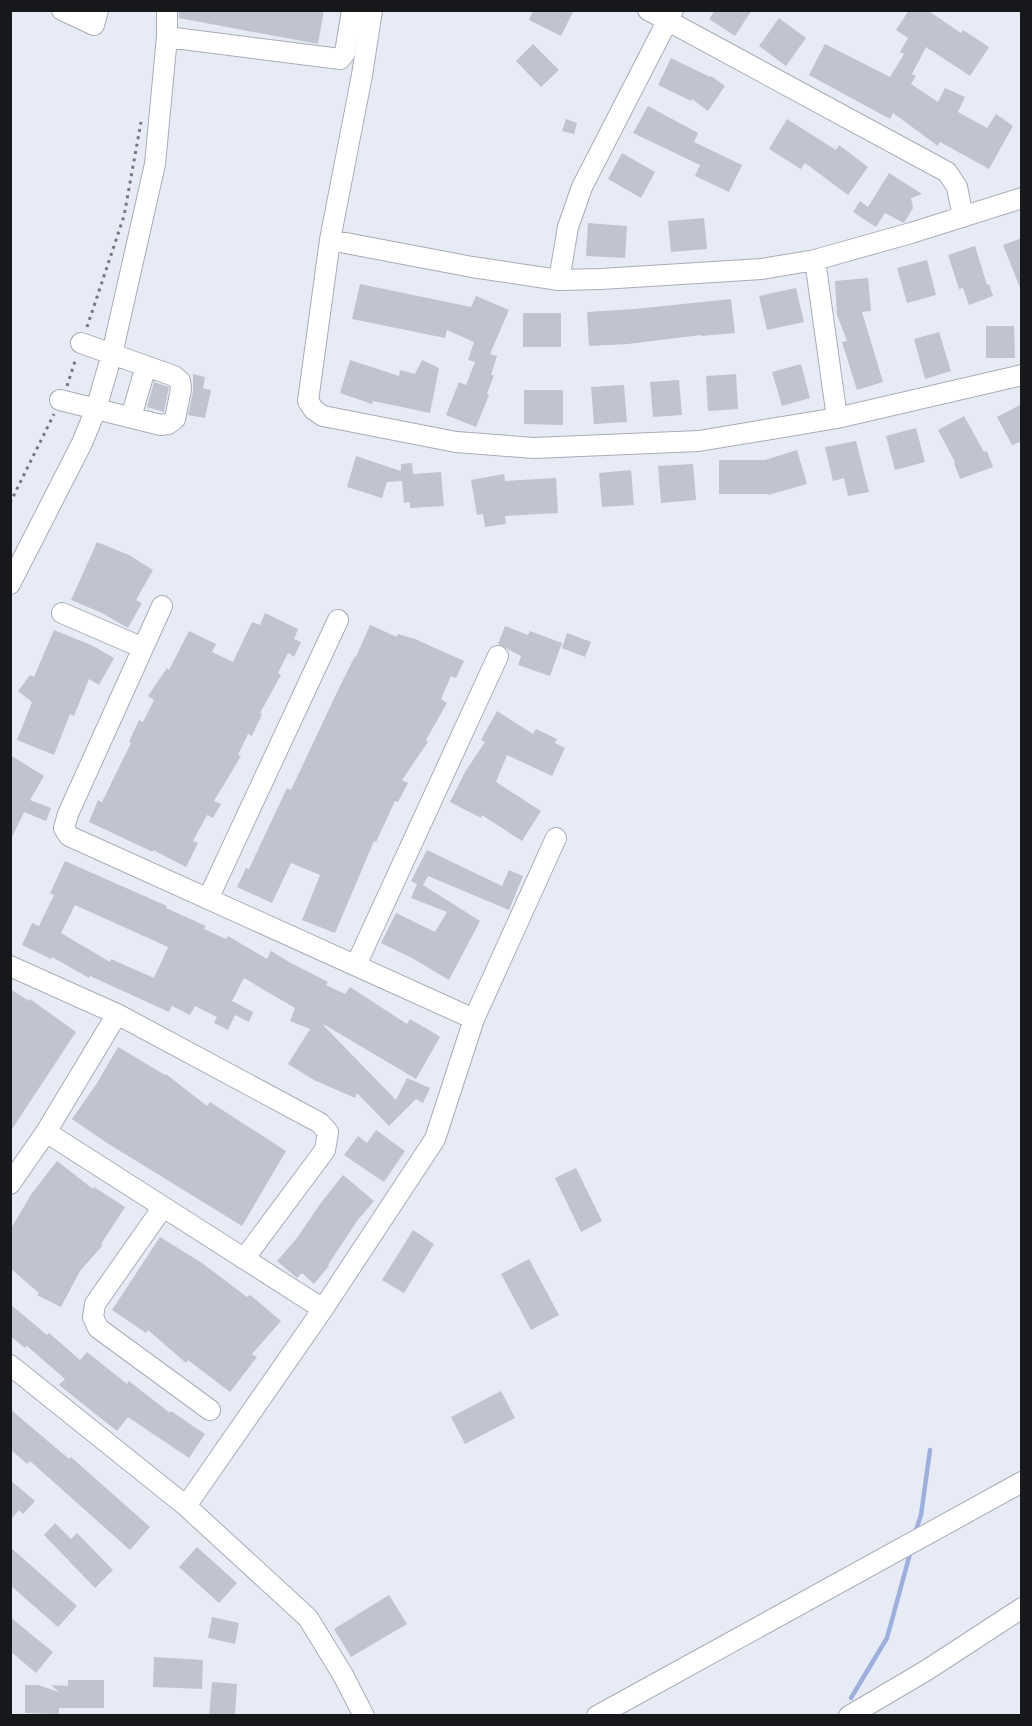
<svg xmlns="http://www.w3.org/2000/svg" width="1032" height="1726" viewBox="0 0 1032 1726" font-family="'Space Grotesk',sans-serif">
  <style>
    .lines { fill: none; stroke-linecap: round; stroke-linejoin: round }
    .stream { stroke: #9eafdd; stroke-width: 4.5 }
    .building { fill: #c0c4cf; fill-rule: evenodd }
    .minor-casing { stroke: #a8acb7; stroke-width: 22 }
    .path { stroke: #777980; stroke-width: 3; stroke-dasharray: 3 4.5; stroke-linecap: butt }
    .minor { stroke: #fff; stroke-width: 20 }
  </style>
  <rect width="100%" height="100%" fill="#e7ebf6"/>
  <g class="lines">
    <path class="stream" d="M915 1533 921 1515 930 1450
      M851 1698 887 1638 911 1550"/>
  </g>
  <path class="building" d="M179 10H324L318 44 179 18Z
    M533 10H574L561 36 529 20Z
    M715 10H752L735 36 709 19Z
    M909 10H927L961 33 963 30 989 47 970 76 926 47 912 74 916 76 911 84 938 102 945 88 965 97 958 112 987 128 996 114 1013 126 989 169 940 142 938 146 893 113 890 119 809 75 825 44 890 77 904 54 900 52 908 38 896 30Z
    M779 18 806 38 786 66 759 46Z
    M533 44 559 70 541 87 516 61Z
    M671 58 710 77 711 76 725 86 708 111 692 99 691 101 658 85Z
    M648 106 698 133 694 142 742 165 729 192 695 176 700 165 633 133Z
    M566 119 577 123 574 134 562 131Z
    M787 119 836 150 839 145 868 167 848 195 805 163 801 169 769 149Z
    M622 153 655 172 641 198 608 179Z
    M889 173 922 194 911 198 913 208 904 223 885 213 876 227 853 212 860 201 868 207Z
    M704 218 707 249 671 252 668 221Z
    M588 223 627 226 625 258 586 256Z
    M1022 238V289L1021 290 1003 245Z
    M975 246 987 285 989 284 993 296 969 305 963 288 959 289 948 255Z
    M927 260 936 295 907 303 897 268Z
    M868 278 871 311 862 312 883 382 857 390 842 342 847 341 837 315 835 281Z
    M360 284 471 307 476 296 509 310 490 354 497 356 491 375H494L487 394 489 395 476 427 446 415 459 382 466 385 475 362 468 360 474 342 447 330 445 338 352 319Z
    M796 288 804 322 767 330 759 296Z
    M731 299 735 333 701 336V335L628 344 589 346 587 312 635 309Z
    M523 313H561V347H523Z
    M986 326H1014L1015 358H986Z
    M939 332 951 371 925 379 914 339Z
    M350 360 399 376 400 370 415 374 422 360 439 368 430 413 373 401 372 404 340 393Z
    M801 364 810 398 782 406 772 372Z
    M193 374 205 377 203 388 211 390 205 418 188 415 193 391Z
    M736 374 738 409 708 411 706 376Z
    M679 380 682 415 653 417 650 382Z
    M154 382 169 387 164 412 147 407Z
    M624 385 627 422 594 424 591 387Z
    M524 390H563V425L524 424Z
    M1022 404V441L1012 445 997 417Z
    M964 416 984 452 987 451 993 467 960 479 954 463 955 462 938 430Z
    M916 428 925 462 895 470 886 436Z
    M856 441 869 492 848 496 844 478 833 481 825 447Z
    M797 450 807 484 768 495V494H719V460H765Z
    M356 456 401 471V464L412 463 413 474 441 472 444 506 410 508V502L404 503 402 481 387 482 382 498 347 487Z
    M693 464 696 500 661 503 658 466Z
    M631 470 634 505 602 507 599 473Z
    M504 474 505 481 556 478 558 513 505 516 506 524 485 527 483 514 477 515 471 480Z
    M97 542 129 555 153 570 136 600 142 603 128 628 102 613 71 600Z
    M265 613 298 629 294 639 301 642 294 657 288 653 278 673 281 675 260 713 262 714 252 736 248 734 238 755 241 756 214 801 221 804 213 818 207 815 193 841 198 843 186 867 153 850V852L140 846 89 822 98 800 102 802 131 743 129 742 139 720 143 722 154 700 148 696 167 668 169 670 189 631 216 644 212 652 233 662 252 622 260 625Z
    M370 625 397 637 398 634 415 639 464 661 456 678 451 676 441 699 447 703 426 740 428 742 402 780 408 783 398 802 395 801 376 842 374 841 335 933 302 920 320 875 291 863 272 903 237 887 246 868 249 869 287 788 291 790 339 688 355 656 356 657Z
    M505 626 528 635 530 631 562 643 550 676 518 665 521 656 498 644Z
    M54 630 91 645 114 658 99 685 89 679 74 716 70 714 54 755 17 740 32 702 18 691 30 675 34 677Z
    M567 633 591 642 585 657 562 648Z
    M497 711 533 734 536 729 557 739 555 743 565 748 552 776 507 755 496 782 541 811 522 841 482 815 481 818 450 802 465 772 485 742 481 740Z
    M10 755 44 776 30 800 51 808 46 821 24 812 10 841Z
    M427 850 502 886 509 870 523 876 509 910 428 876 423 885 480 921 449 980 412 958 381 943 396 913 435 932 447 912 411 898 417 884 411 881Z
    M65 861 167 906 166 908 206 926 204 929 226 939 228 936 267 959 271 951 289 962 328 982 326 985 345 994 350 987 407 1024 410 1019 429 1030 440 1037 416 1079 325 1025 324 1026 396 1100 407 1078 430 1088 423 1103 416 1099 389 1126 357 1093 355 1098 314 1080 288 1064 310 1029 290 1021 295 1008 244 978 232 1001 253 1012 249 1022 235 1015 228 1030 214 1023 217 1017 195 1006 190 1015 172 1006 169 1012 90 976 89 978 52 957 51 959 22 945 32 923 39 926 54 895 50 893ZM75 905 168 947 154 978 111 959 110 962 61 933Z
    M10 989 29 1001 30 999 76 1032 10 1132Z
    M118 1047 165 1075 166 1074 207 1106 210 1102 286 1151 242 1226 107 1143 72 1119 97 1083Z
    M376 1130 405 1151 384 1182 344 1155 358 1136 367 1143Z
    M57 1161 93 1189 94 1187 125 1207 101 1244 103 1245 80 1271 61 1307 37 1295 39 1293 10 1268V1230L32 1193Z
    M576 1168 602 1221 581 1232 555 1178Z
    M343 1175 374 1201 357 1221 328 1265 329 1266 314 1284 302 1273 297 1278 277 1261 297 1238 320 1204Z
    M413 1230 434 1244 404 1293 382 1280Z
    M160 1237 202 1263 247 1297 250 1295 281 1321 252 1354 257 1357 230 1392 188 1360 186 1363 148 1330 146 1333 112 1310Z
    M529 1259 559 1315 531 1330 501 1274Z
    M10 1304 47 1335 49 1333 80 1360 87 1352 127 1384 129 1381 170 1413 171 1411 205 1434 189 1458 128 1417 117 1431 59 1385 65 1379 27 1346 25 1348 10 1336Z
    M501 1391 515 1418 465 1444 451 1417Z
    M10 1409 69 1459 71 1457 150 1527 130 1550 30 1461 27 1464 10 1449Z
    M10 1480 35 1501 23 1514 19 1510 10 1520Z
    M55 1523 71 1539 77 1533 113 1570 95 1588 44 1535Z
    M10 1547 77 1606 58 1627 10 1585Z
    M197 1547 237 1583 219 1603 179 1567Z
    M389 1595 407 1624 351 1657 334 1629Z
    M10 1617 53 1652 36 1673 10 1651Z
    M212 1617 239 1623 235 1644 208 1638Z
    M154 1657 203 1660 202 1689 153 1687Z
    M68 1680H104V1708H59V1714L25 1713V1685H38L59 1692 51 1685 68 1686Z
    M212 1682 237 1684 235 1716H209Z"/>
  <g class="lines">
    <defs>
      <path id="minor" d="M62 10 94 25 98 10
        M372 10 362 75 330 240 308 401 314 410 323 416 456 442 534 448 699 441 837 418 1022 375
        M648 10 947 172 957 187 963 217
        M167 37 340 59 345 53 352 10
        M330 240 472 267 559 280 601 279 762 269 815 260 911 233 1022 198
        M815 260 837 418
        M559 280 568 227 582 187 673 10
        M60 400 161 425 168 424 175 419 181 389 180 381 174 376 81 343
        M131 417 146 366
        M10 584 82 443 96 409 112 354 155 164 167 37V10
        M162 606 68 814 64 828 69 836 474 1019
        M62 613 143 648
        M208 899 338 620
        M356 965 498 656
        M10 966 117 1014 320 1123 328 1132 325 1150 244 1259
        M46 1132 323 1309
        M10 1184 46 1132 117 1014
        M163 1207 95 1304 93 1317 98 1328 210 1410
        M10 1365 186 1506 308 1618 343 1675 364 1716
        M186 1506 323 1309 435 1139 474 1019 556 838
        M597 1716 1022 1482
        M849 1716 927 1670 1022 1608"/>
    </defs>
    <use href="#minor" class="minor-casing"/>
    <path class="path" d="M87 327 124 216 141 122
      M67 386 76 358
      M10 503 54 414"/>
    <use href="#minor" class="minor"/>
  </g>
  <rect width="1032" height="1726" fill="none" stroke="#17181c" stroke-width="24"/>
</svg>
